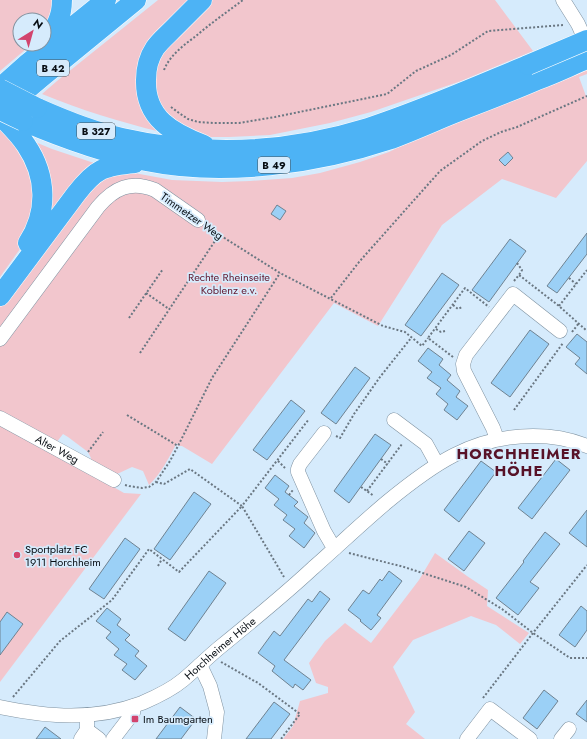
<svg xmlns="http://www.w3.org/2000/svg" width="587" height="739" viewBox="0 0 587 739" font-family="Jost,sans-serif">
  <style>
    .green { fill: #f2c6cd }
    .building { fill: #9bd0f6; stroke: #6f8291 }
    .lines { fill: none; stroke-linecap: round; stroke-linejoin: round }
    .minor-casing { stroke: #7f92a1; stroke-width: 15 }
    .highway-casing { stroke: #fff; stroke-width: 21 }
    .path { stroke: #6a7782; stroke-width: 2; stroke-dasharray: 2 2; stroke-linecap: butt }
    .minor { stroke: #fff; stroke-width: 14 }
    .highway { stroke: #4db3f5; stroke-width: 20 }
    .highway-bridge-casing { stroke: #fff; stroke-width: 21; stroke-linecap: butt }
    .highway-bridge { stroke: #4db3f5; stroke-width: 20 }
    .poi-dot { fill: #d2446e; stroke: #d6ebfc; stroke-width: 1.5 }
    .labels { text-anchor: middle; stroke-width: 3.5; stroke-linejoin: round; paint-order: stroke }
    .shield { fill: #d6ebfc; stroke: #455059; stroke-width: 1 }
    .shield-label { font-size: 10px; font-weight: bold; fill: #070d13 }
    .street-label { font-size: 11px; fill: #070d13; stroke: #d6ebfc }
    .park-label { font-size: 11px; fill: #62182f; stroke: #d6ebfc }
    .poi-label { font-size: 11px; fill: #070d13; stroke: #d6ebfc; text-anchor: start }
    .district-label { font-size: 15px; font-weight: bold; letter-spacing: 1px; fill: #571228; stroke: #d6ebfc }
  </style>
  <rect width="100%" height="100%" fill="#d6ebfc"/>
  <path class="green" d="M0 0H56L44 34V20H20V44H32L0 71Z
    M158 0H191L148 47 161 132C120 122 81 110 42 94L57 81Z
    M209 0H495L533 51 461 81 371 112 330 123 270 135 229 137H211L198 134 169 121 151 87 161 48Z
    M587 69V74L579 77 587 99V161L556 198 502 179 442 225 378 326 334 303 212 464 182 446H178L177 443C169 457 161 474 149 485L143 471 132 467 115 475 90 460 91 458 88 452 68 437 63 434 56 443 0 416V345L123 184 0 334V301L101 176 129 172 172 180 222 182 250 181 292 178 320 173 360 162 389 152 413 140Z
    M0 129 20 151 36 188 25 242 0 277Z
    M28 139 52 149 100 165 46 226Z
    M0 422 124 493 141 494 0 682Z
    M435 553 467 576 488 590 487 606 529 633 520 644 496 625 471 616 413 640 393 667 415 712 406 724 425 739H283L293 726 300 701 328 693V687L316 683 309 663 325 641 345 623 371 643 419 580Z"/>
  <path class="building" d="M508 152 513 158 505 166 499 160Z
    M277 205 286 211 280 220 271 214Z
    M587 233V254L557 293 547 286Z
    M510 239 526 251 489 302 472 290Z
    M442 273 459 285 421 336 405 325Z
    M530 330 549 344 510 397 491 383Z
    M577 334 587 342V374L575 364 580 358 566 347Z
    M428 348 443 359 439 365 451 375 447 380 460 391 456 397 468 406 457 420 444 410 448 404 436 394 441 388 427 378 432 372 418 361Z
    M355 367 370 378 336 424 321 413Z
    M291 400 305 411 267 460 253 450Z
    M375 434 391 445 349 503 334 491Z
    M556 459 570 470 532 519 518 508Z
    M481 461 496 472 459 522 444 510Z
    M275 475 289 486 285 492 298 502 294 506 308 517 304 523 315 533 304 548 289 536 295 529 283 520 287 515 274 505 279 499 265 488Z
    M194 492 211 504 170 560 154 549Z
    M587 510V547L569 533Z
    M469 531 485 543 464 571 448 559Z
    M545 532 560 544 530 582 539 588 518 615 496 598 524 562 523 561Z
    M125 538 140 549 104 599 89 589Z
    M209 571 226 583 185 641 168 629Z
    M389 571 402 581 377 615 381 618 371 630 360 621 361 620 348 610 363 590 369 594 380 579 382 581Z
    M320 591 330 599 284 660 311 680 303 690 295 684 293 688 272 671 275 666 258 653 274 631 280 636 308 599 312 602Z
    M581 606 587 611V630L575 647 559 635Z
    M107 608 121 619 117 625 130 635 125 640 139 651 135 656 147 666 135 680 122 670 127 664 114 655 119 649 106 638 111 632 96 621Z
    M7 612 23 624 0 655V622Z
    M544 690 558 701 537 729 523 718Z
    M587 700V722L576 714Z
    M274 702 290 714 271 739H246Z
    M180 707 196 719 181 739H156Z
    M45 727 61 739H36Z"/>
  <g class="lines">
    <defs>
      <g id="minor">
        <path d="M563 0 578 24 582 33"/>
        <path d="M0 339 98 207C114 188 131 180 155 190L198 220"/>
        <path id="s1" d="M0 418 114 480"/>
        <path d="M394 420 426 444 437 464"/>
        <path d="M324 433 300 464 298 469V472L324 531 331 543 335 548"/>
        <path d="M497 439 493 428 464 371 463 364 466 355 513 294 560 331"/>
        <path d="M200 665 210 686 217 712 214 739"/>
        <path id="s2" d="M0 707C49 717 94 721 142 703 156 697 171 690 183 680 196 669 207 658 219 648 251 622 283 596 313 568 338 546 362 523 387 502 432 465 472 436 533 436 552 436 570 439 587 446"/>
        <path d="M87 730 99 739"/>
        <path d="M81 739 87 730V715"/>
        <path d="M113 739 133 713 134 706"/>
        <path d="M467 739 490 709 530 739"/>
        <path d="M561 739 569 729"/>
      </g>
      <path id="highway" d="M202 0C192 10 182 20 172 30 166 36 160 41 155 48 149 57 146 69 146 80 145 118 172 133 204 145
        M44 43C55 28 62 19 62 0
        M0 88 28 63 106 0
        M5 108 43 76 136 0
        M37 108C64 120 93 132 122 138 205 157 287 153 368 128 423 110 475 87 528 65
        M0 115C9 125 19 134 26 145 47 176 48 212 28 243
        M23 121C63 138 103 153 146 161 224 177 316 164 391 139 410 132 428 124 447 116 477 104 507 93 537 80 554 74 570 66 587 59
        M0 296 76 194C96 168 104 166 135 163"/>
    </defs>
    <use href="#minor" class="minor-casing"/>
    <use href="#highway" class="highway-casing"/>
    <path class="path" d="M164 70C170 55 184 45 196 36 211 23 227 12 243 0
      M171 107 179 113 188 119 198 122 213 123H239L275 117 387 94 416 71 451 55 488 31 563 25
      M207 227 280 273 383 326 405 332 422 346 428 338
      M517 263 522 270 519 275
      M569 278 576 284
      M514 281 519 275 559 306 587 331
      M146 293 169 309
      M331 298 359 262 440 171 482 141 501 132 517 127 587 96
      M453 305 458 309 462 307
      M559 306 587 270
      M129 318 163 269
      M436 329 441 332 445 331
      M572 332 579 323
      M140 353 219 235
      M453 357 428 338 465 288 489 307
      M514 410 563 343
      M127 415 178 446
      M336 436 340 438 354 414 380 377 411 338
      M88 452 103 432
      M381 459 388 464
      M278 461 285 468
      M156 482 164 484 190 469 242 506 309 419
      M125 485 129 486 142 488 149 487 156 482 170 461 178 446 212 378 280 273
      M361 487 374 496
      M367 491 402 444
      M289 495 292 491 293 492
      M349 553 404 567 466 587 502 609 533 633 570 658H587
      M158 566 162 559
      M221 662 258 683 300 714 281 739
      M13 697 60 641 112 600 149 549 179 572 242 506 284 577
      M483 698 533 633 587 565"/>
    <use href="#minor" class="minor"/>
    <use href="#highway" class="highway"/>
    <defs>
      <path id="highway-bridge" d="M528 65 587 40
        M0 89 37 108
        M0 110 23 121"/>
    </defs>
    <use href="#highway-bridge" class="highway-bridge-casing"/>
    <use href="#highway-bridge" class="highway-bridge"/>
  </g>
  <g class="poi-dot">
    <circle cx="17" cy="555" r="4"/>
    <rect x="131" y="715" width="8" height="8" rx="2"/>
  </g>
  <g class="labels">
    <g class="shield">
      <rect x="37" y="60" width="32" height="16" rx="3"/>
      <rect x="77" y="123" width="38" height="16" rx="3"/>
      <rect x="258" y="157" width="32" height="16" rx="3"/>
    </g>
    <g class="shield-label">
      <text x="53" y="72">B 42</text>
      <text x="96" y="135">B 327</text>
      <text x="274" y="169">B 49</text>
    </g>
    <g class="street-label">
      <text transform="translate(192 216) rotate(35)" y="4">Timmetzer Weg</text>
      <text dy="4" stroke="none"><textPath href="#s1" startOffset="65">Alter Weg</textPath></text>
      <text dy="4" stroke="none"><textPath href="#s2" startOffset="240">Horchheimer Höhe</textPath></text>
    </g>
    <g class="park-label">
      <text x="229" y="281">Rechte Rheinseite<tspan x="229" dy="13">Koblenz e.v.</tspan></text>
    </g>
    <g class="poi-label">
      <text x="25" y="553">Sportplatz FC<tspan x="25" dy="13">1911 Horchheim</tspan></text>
      <text x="143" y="723">Im Baumgarten</text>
    </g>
    <g class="district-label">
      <text x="519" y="459">HORCHHEIMER<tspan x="519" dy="17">HÖHE</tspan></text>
    </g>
  </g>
  <g transform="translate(32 32) rotate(37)"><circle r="19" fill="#d6ebfc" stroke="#83929f"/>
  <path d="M0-3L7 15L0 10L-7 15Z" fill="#d2446e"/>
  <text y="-6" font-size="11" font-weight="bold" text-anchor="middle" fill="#070d13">N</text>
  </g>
</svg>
